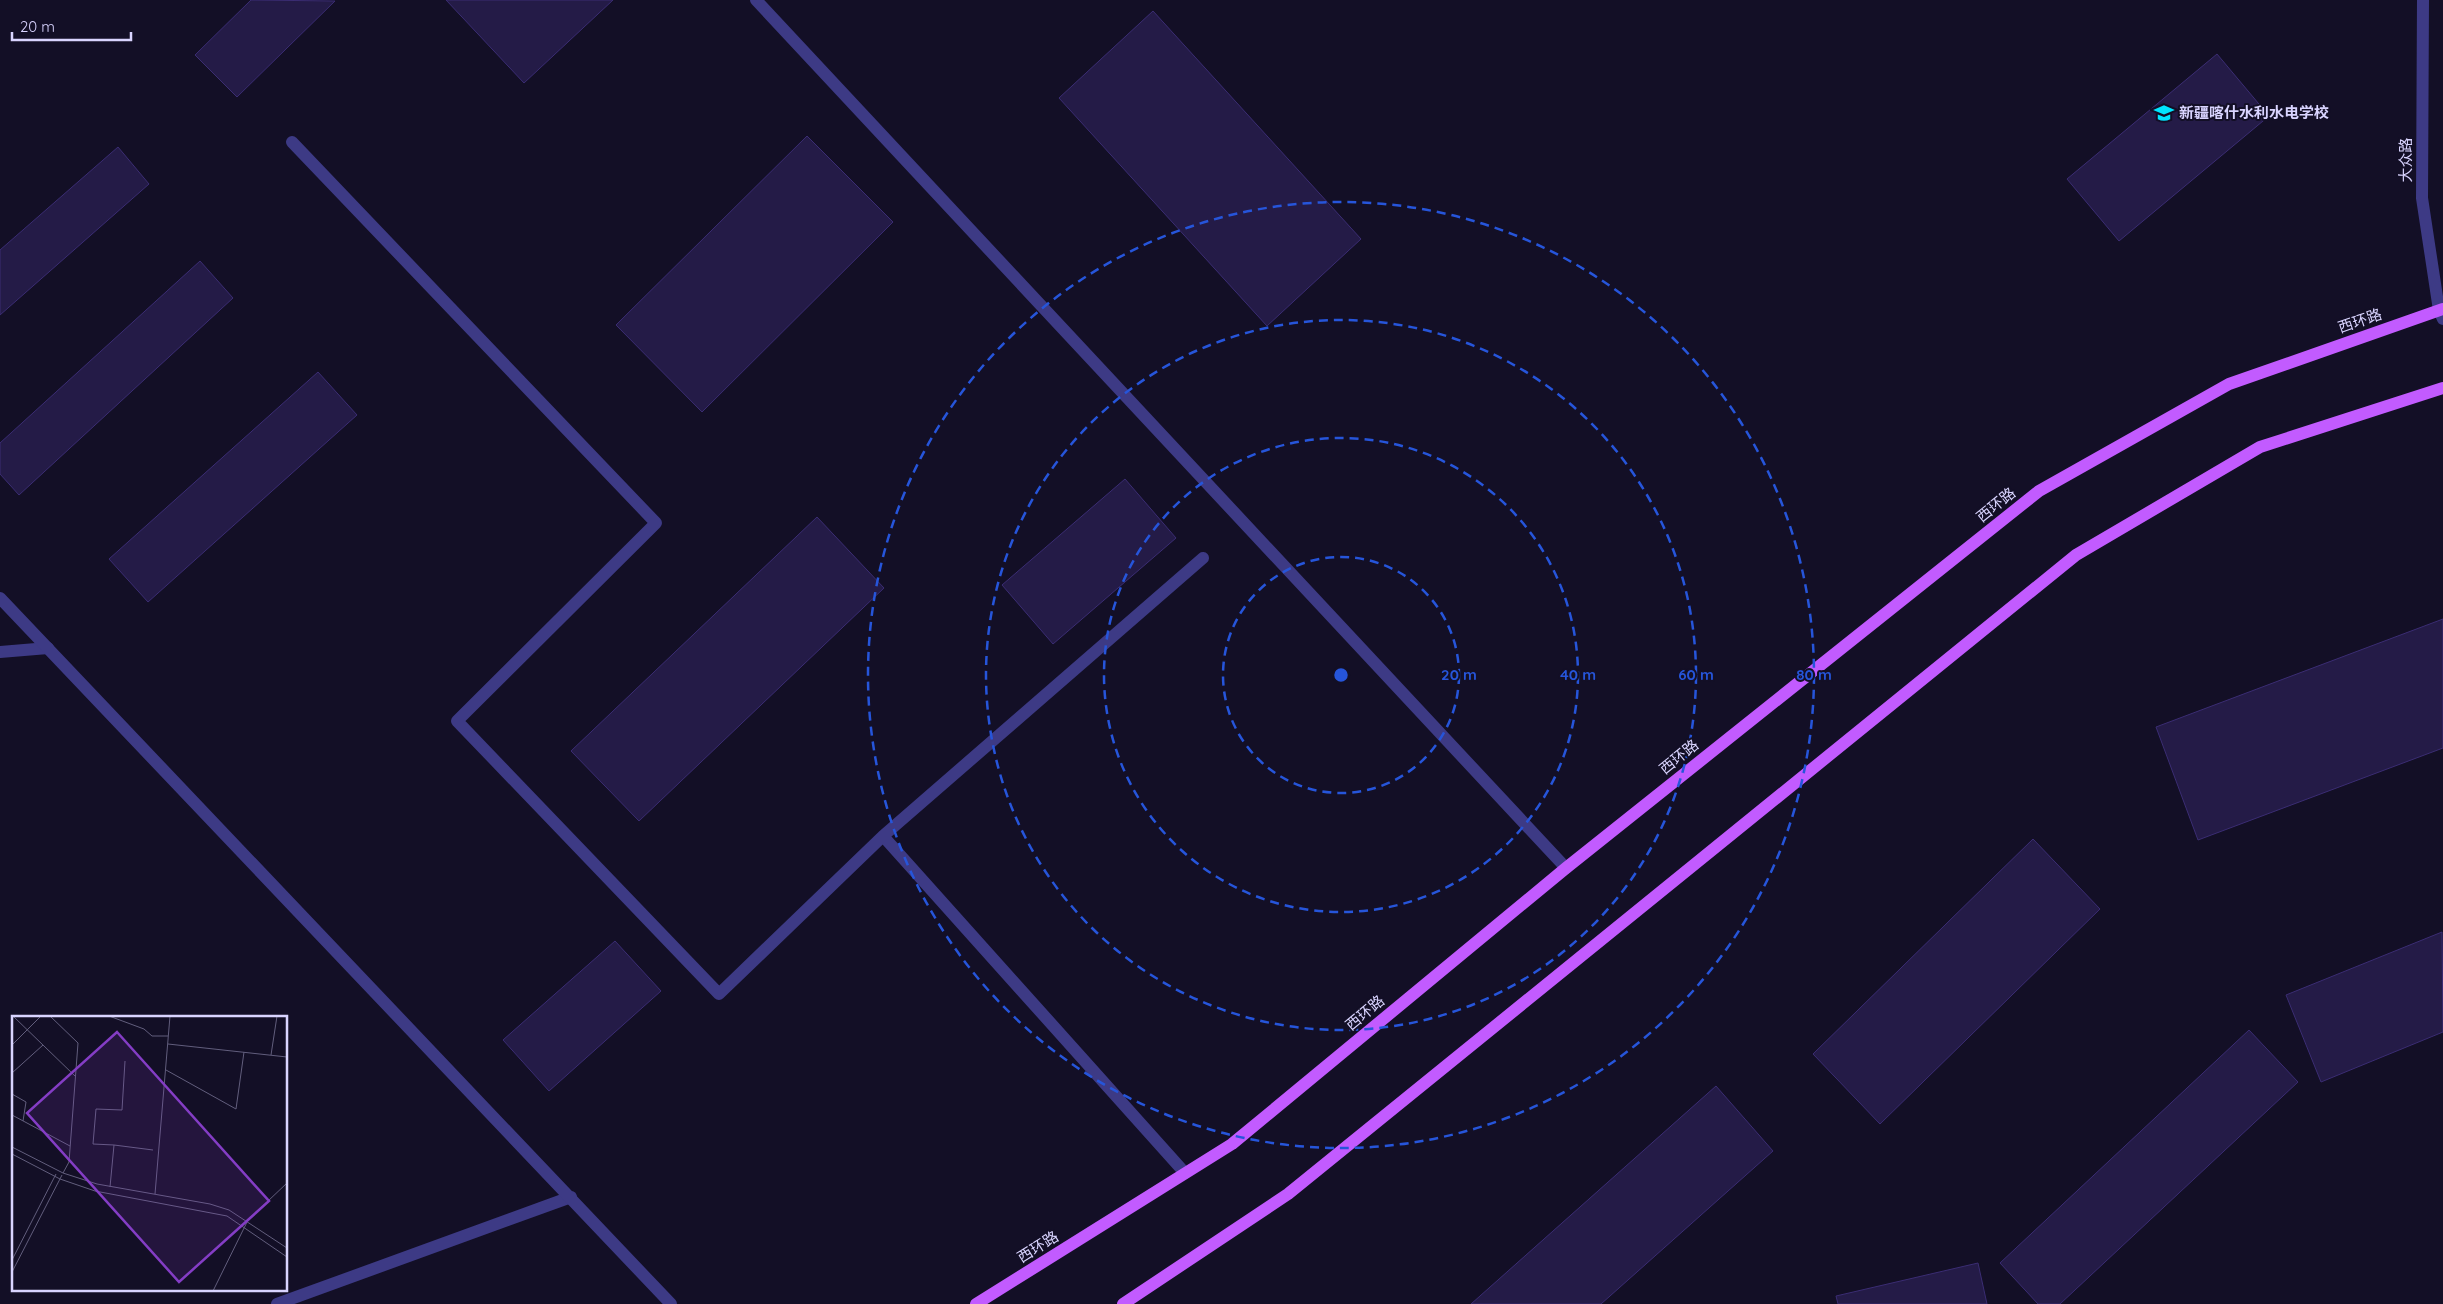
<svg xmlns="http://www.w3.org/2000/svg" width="2443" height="1304" viewBox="0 0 2443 1304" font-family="Quicksand,'Noto Sans SC',sans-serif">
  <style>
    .building { fill: #241b47; stroke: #3b2d73 }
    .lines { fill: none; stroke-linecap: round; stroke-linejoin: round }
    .service { stroke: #3d3a85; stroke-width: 12 }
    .minor { stroke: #3d3a85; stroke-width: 12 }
    .tertiary { stroke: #3d3a85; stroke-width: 12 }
    .primary { stroke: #c25bff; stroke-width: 12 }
    .ring { fill: none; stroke: #2655da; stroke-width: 2.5; stroke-dasharray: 9 6 }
    .labels { text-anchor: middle; stroke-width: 4; stroke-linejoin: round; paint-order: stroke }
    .poi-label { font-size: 15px; font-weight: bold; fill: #d9d4ff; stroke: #130f26; text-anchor: start }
    .street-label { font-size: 15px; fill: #d9d4ff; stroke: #130f26 }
    .inset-road { fill: none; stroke: #625e7d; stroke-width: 1 }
    .view { fill: #843dc5; fill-opacity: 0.15; stroke: #843dc5; stroke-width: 2.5 }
    .inset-edge { fill: none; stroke: #d9d4ff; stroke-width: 2.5 }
    .centre { fill: #2655da; stroke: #130f26; stroke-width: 2.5 }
    .ring-label { font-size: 15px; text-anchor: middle; font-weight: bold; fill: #2655da; stroke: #130f26; stroke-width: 4; stroke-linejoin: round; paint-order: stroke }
  </style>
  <rect width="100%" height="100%" fill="#130f26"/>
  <path class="building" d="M251 0 335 1 237 97 195 55Z
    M446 0H613L524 83Z
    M1153 11 1361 239 1267 326 1059 98Z
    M2217 54 2269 116 2119 241 2067 179Z
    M807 136 893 222 702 412 616 325Z
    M118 147 149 184 0 315V250Z
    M200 261 233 298 19 495 0 474V443Z
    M318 372 357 415 148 602 109 559Z
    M1125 479 1176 538 1053 644 1002 585Z
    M817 517 884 588 639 821 571 751Z
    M2443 619V748L2198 840 2156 727Z
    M2033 839 2100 909 1880 1124 1813 1054Z
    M2442 932 2443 1032 2321 1082 2286 995Z
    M615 941 661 991 549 1091 503 1040Z
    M2249 1030 2298 1082 2060 1304H2038L2000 1263Z
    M1716 1086 1773 1151 1601 1304H1471Z
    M1978 1263 1987 1304H1838L1836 1296Z"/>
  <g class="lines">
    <path class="service" d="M292 142 656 523 457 721 719 994 883 836
      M0 652 48 648
      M1185 1173 883 836 1203 558"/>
    <path class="minor" d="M756 0 1566 868
      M2423 0 2422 198 2439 310 2443 319
      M277 1304 571 1197"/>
    <path class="tertiary" d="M0 598 671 1304"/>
    <path class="primary" d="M976 1304 1232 1144 1566 868 2039 491 2229 384 2443 309
      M1123 1304 1288 1194 2076 555 2260 447 2443 388"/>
  </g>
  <g class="ring">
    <circle cx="1341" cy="675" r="118"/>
    <circle cx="1341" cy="675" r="237"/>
    <circle cx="1341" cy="675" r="355"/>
    <circle cx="1341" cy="675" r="473"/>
  </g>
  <defs>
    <symbol id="school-bare" viewBox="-9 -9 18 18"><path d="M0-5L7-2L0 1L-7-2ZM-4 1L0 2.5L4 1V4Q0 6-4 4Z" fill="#00e5ff" stroke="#130f26" stroke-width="2.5" paint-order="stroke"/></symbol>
  </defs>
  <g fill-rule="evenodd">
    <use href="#school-bare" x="2150" y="99" width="28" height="28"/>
  </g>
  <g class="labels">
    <g class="poi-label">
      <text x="2179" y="118">新疆喀什水利水电学校</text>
    </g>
    <g class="street-label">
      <text transform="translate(2406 160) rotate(-90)" y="5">大众路</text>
      <text transform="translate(2360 321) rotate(-19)" y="5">西环路</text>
      <text transform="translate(1996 505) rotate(-39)" y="5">西环路</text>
      <text transform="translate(1679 757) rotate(-39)" y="5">西环路</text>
      <text transform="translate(1365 1013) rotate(-40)" y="5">西环路</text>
      <text transform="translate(1038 1247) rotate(-32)" y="5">西环路</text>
    </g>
  </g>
  <g transform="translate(12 1016)">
    <rect width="275" height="275" fill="#130f26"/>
    <path class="inset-road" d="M1 0 63 60M38 0 66 27 57 146 51 157M97 0 132 13 140 20H156M156 28 275 41M0 29 29 0M259 39 265 0M154 54 224 93 232 36M0 57 31 29M0 78 14 86 11 105M0 99 58 130M102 129 81 128 84 93 110 94 113 45M0 131 51 157 85 168 198 188 217 194 275 232M0 138 48 163 83 175 215 200 275 241M98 171 102 129 141 134M143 178 158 0M0 244 44 158M0 256 50 159M201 275 236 204 275 167"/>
    <path class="view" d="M105 16 257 185 167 266 15 97Z"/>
    <rect width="275" height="275" class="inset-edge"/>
  </g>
  <circle cx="1341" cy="675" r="8" class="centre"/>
  <g class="ring-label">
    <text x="1459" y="680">20 m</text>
    <text x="1578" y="680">40 m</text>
    <text x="1696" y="680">60 m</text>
    <text x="1814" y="680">80 m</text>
  </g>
  <path d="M12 32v8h119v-8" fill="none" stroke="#d9d4ff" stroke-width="2.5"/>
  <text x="20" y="32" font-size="15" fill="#d9d4ff" stroke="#130f26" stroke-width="4" paint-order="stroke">20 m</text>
</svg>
